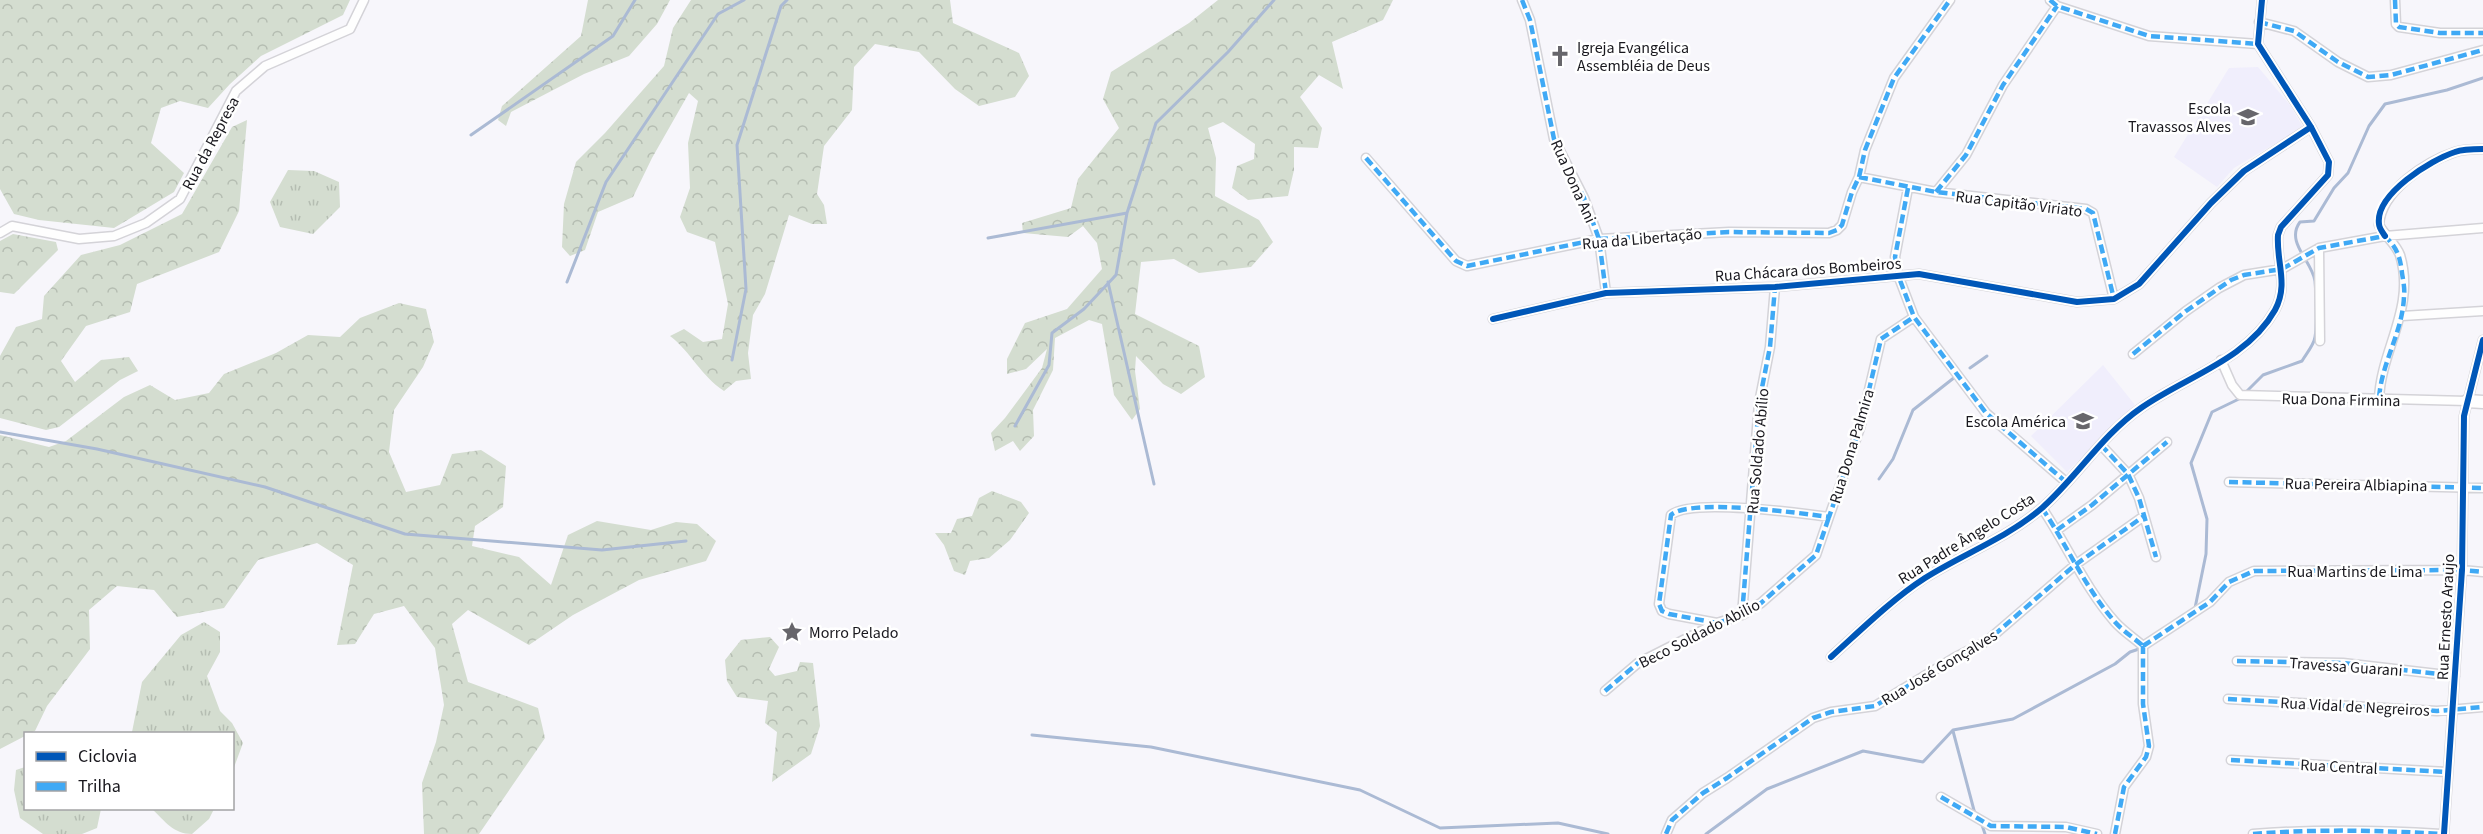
<svg xmlns="http://www.w3.org/2000/svg" width="2483" height="834" viewBox="0 0 2483 834" font-family="'Source Sans 3',sans-serif">
  <style>
    .built { fill: #f0eefc }
    .grass { fill: url(#grass-tufts) }
    .forest { fill: url(#forest-crowns) }
    .lines { fill: none; stroke-linecap: round; stroke-linejoin: round }
    .stream { stroke: #abbad4; stroke-width: 3 }
    .street-casing { stroke: #d4d3d8; stroke-width: 11 }
    .secondary-casing { stroke: #d4d3d8; stroke-width: 15 }
    .street { stroke: #fefefe; stroke-width: 8 }
    .secondary { stroke: #fefefe; stroke-width: 12 }
    .quiet { stroke: #3fa9f5; stroke-width: 4.5; stroke-dasharray: 9 4.5; stroke-linecap: butt }
    .cycleway-casing { stroke: #fff; stroke-width: 10 }
    .cycleway { stroke: #0057b8; stroke-width: 6 }
    .labels { text-anchor: middle; stroke-width: 5; stroke-linejoin: round; paint-order: stroke }
    .poi-label { font-size: 16px; fill: #19181e; stroke: #fff; text-anchor: start }
    .street-label { font-size: 16px; fill: #19181e; stroke: #fff }
  </style>
  <defs>
    <pattern id="grass-tufts" width="24" height="20" patternUnits="userSpaceOnUse" patternTransform="scale(1.5)"><rect width="24" height="20" fill="#d4ddd0"/><path d="M3 7l-1-3M5 7V3M7 7l1-3M15 17l-1-3M17 17v-4M19 17l1-3" fill="none" stroke="#b5bdb2"/></pattern>
    <pattern id="forest-crowns" width="20" height="18" patternUnits="userSpaceOnUse" patternTransform="scale(1.5)"><rect width="20" height="18" fill="#d4ddd0"/><path d="M2 6a3 3 0 1 1 6 0M12 15a3 3 0 1 1 6 0" fill="none" stroke="#b5bdb2"/></pattern>
  </defs>
  <rect width="100%" height="100%" fill="#f7f6fb"/>
  <path class="built" d="M2258 67 2290 105 2304 129 2278 142 2234 168 2217 187 2174 157 2229 68Z
    M2103 365 2135 405 2067 472 2031 436Z"/>
  <path class="grass" d="M288 170 314 171 339 182 340 207 313 234 280 227 270 202Z
    M204 622 220 632V652L207 676 220 711 232 723 243 743 233 770 232 734 132 732 142 682 181 635Z
    M25 767 26 808 101 809 97 828 82 834H43L20 818 14 790 16 770Z
    M152 809H214L209 819 192 834C173 834 165 821 152 809Z"/>
  <path class="forest" d="M0 0H350L343 15 261 56 230 84 208 108 180 101 161 108 151 143 184 173 174 192 114 228 39 220 14 214 0 189Z
    M588 0H670L657 24 629 56 584 74 511 112 506 126 498 120 502 106 581 36Z
    M691 0H950L953 23 1019 53 1029 76 1015 97 979 106 955 89 919 52 875 44 854 67 852 110 824 146 817 194 824 205 827 224H812L789 215 765 294 753 315 748 353 751 379 736 381 724 391C701 376 691 352 670 336L684 329 703 342 722 339 728 304 715 242 687 232 680 217 690 188 688 143 698 101 689 93 652 158 633 197 598 212 585 250 570 256 562 247 564 204 576 162 605 133 664 66 673 28Z
    M1218 0H1393L1383 20 1332 42 1343 89 1319 75 1300 97 1322 128 1318 148 1294 147V170L1288 196 1248 200 1232 188 1237 166 1254 159 1255 144 1223 122 1208 128 1216 158 1215 196 1259 220 1273 242 1251 267 1199 273 1174 259 1141 262 1135 314 1199 346 1205 377 1181 394 1163 384 1136 356 1135 371 1140 409 1132 420 1114 395 1102 324 1089 320 1055 338 1053 370 1033 410 1034 436 1020 451 1013 441 995 451 991 433 1005 418 1042 368 1047 349 1026 369 1007 374V359L1025 323 1067 309 1102 269 1097 243 1083 226 1068 237 1023 233 1022 223 1071 208 1078 179 1119 128 1103 99 1111 72 1189 23Z
    M247 120 239 211 219 252 137 284 130 312 86 326 61 361 75 382 101 360 129 357 138 371 120 380 59 427 46 430 0 418V356L16 327 42 319 44 296 81 255 120 245 182 214 232 127Z
    M13 234 56 242 58 250 14 294 0 292V241Z
    M399 303 426 309 434 342 423 367 394 410 389 452 406 492 440 485 452 454 481 450 506 466 503 507 475 526 472 546 519 557 551 585 568 535 597 521 651 530 676 522 697 524 716 541 706 561 639 580 573 615 529 645 468 610 452 624 468 682 538 708 545 738 479 834H424L422 783 436 742 444 705 435 648 404 606 374 614 355 644 337 645 353 565 317 543 258 560 224 608 177 617 154 590 117 586 89 610 90 649 47 706 35 731 26 734 25 736 0 749V435L49 447 66 441 124 397 150 385 175 400 209 393 224 374 276 353 308 335 340 337 360 318Z
    M992 491 1021 502 1029 513 1010 540 989 558 970 561 965 575 954 571 944 545 935 533H951L957 519 972 516 979 498Z
    M770 637 779 647 769 669 775 676 797 671 800 662 813 663 820 726 811 754 772 782 777 732 765 723 768 701 737 697 727 681 725 660 741 640Z"/>
  <g class="lines">
    <path class="stream" d="M471 135 613 36 635 0
      M988 238 1127 213
      M567 282 606 182 718 14 744 0
      M1108 282 1154 484
      M732 360 746 289 737 145 781 6 787 0
      M1970 368 1987 356
      M2245 393 2263 375 2302 361C2306 354 2314 345 2315 337 2317 327 2316 291 2315 281 2312 261 2285 242 2300 222L2314 221 2334 188 2348 173 2369 126 2385 104 2447 90 2483 78
      M1015 426 1049 365 1052 333 1084 309 1116 275 1127 213 1156 123 1228 52 1274 0
      M0 432 97 449 265 487 405 534 602 550 686 541
      M1879 479 1893 459 1913 410 1955 377
      M2195 608 2206 554 2207 519 2191 463 2212 412 2241 398
      M1953 731 1975 814
      M1032 735 1151 747 1360 790 1440 828 1558 823 1608 834
      M1982 825 1985 834
      M1706 834 1767 789 1863 751 1923 762 1953 730 2013 719 2115 664 2130 652 2142 648"/>
    <defs>
      <path id="street" d="M1522 0 1530 20 1554 139 1584 198 1599 239 1606 293
        M2050 0 2057 6 2149 36 2258 44
        M2395 0 2396 24 2399 27 2440 33H2483
        M2259 22 2294 31 2338 62 2368 77 2391 75 2483 50
        M1366 158 1456 261 1467 266 1599 239 1729 232 1829 233 1837 230 1842 225 1852 192 1859 177 1865 150 1894 78 1950 0
        M1859 177 1936 192 2086 209 2093 213 2114 299
        M1908 188 1895 257 1898 275 1914 317 1986 413 2066 482
        M1936 192 1966 155 2003 85 2057 6
        M0 233 12 226 79 239 114 236 146 223 180 199 236 91 265 66 350 29 364 0
        M2319 248 2320 341
        M2402 316 2483 311
        M1493 319 1606 293 1775 287 1919 274 2077 302 2114 299 2139 284 2211 203 2244 171 2311 127
        M2133 354 2186 311 2219 288 2244 275 2282 269 2319 248 2385 236 2483 228
        M2221 360 2232 385 2240 395 2467 401
        M2379 399C2381 349 2416 308 2400 255 2396 244 2385 236 2379 225 2381 191 2425 162 2455 152 2464 149 2474 149 2483 149
        M2101 445 2128 474 2139 498 2156 557
        M2229 482 2483 488
        M2042 508C2067 545 2085 588 2115 622 2123 631 2134 638 2143 646
        M2057 530 2092 505 2167 442
        M1742 615 1759 403 1770 347 1775 287
        M1717 623 1669 614 1662 611 1659 604 1671 515C1690 498 1800 513 1829 517L1860 428 1881 339 1914 317
        M2143 646 2210 602 2229 582 2254 571 2462 570 2483 572
        M1831 657C1861 630 1891 600 1925 578 1963 554 2007 538 2042 508 2076 478 2103 434 2141 408 2185 377 2247 360 2275 310 2289 284 2276 262 2278 235L2281 227 2328 175 2329 162 2311 127 2258 44 2262 0
        M2237 661 2343 663 2455 676
        M1605 691 1638 663 1717 623 1742 615 1761 603 1816 555 1829 517
        M2228 699 2437 711 2483 707
        M2231 760 2447 772
        M1941 797 1991 826 2066 827 2097 834
        M1666 834 1672 820 1703 793 1727 778 1813 718 1831 712 1875 706 1954 658 1987 641 2075 565 2144 516
        M2115 834 2124 787 2146 757 2149 746 2143 704V646
        M2253 834C2316 829 2378 830 2441 834
        M2444 834 2462 570 2464 416 2483 340"/>
      <path id="secondary" d="M2467 401 2483 402"/>
    </defs>
    <use href="#street" class="street-casing"/>
    <use href="#secondary" class="secondary-casing"/>
    <use href="#street" class="street"/>
    <use href="#secondary" class="secondary"/>
    <path class="quiet" d="M1522 0 1530 20 1554 139 1584 198 1599 239 1606 293
      M2050 0 2057 6 2149 36 2258 44
      M2395 0 2396 24 2399 27 2440 33H2483
      M2259 22 2294 31 2338 62 2368 77 2391 75 2483 50
      M1366 158 1456 261 1467 266 1599 239 1729 232 1829 233 1837 230 1842 225 1852 192 1859 177 1865 150 1894 78 1950 0
      M1859 177 1936 192 2086 209 2093 213 2114 299
      M1908 188 1895 257 1898 275 1914 317 1986 413 2066 482
      M1936 192 1966 155 2003 85 2057 6
      M2133 354 2186 311 2231 280 2244 275 2282 269 2319 248 2385 236C2397 248 2400 256 2402 273 2403 280 2405 288 2404 296 2403 332 2381 363 2379 399
      M2101 445 2128 474 2139 498 2156 557
      M2229 482 2483 488
      M2042 508C2067 545 2085 588 2115 622 2123 631 2134 638 2143 646
      M2057 530 2092 505 2167 442
      M1742 615 1759 403 1770 347 1775 287
      M1717 623 1669 614 1662 611 1659 604 1671 515C1690 498 1800 513 1829 517L1860 428 1881 339 1914 317
      M2143 646 2210 602 2229 582 2254 571 2462 570 2483 572
      M2237 661 2343 663 2455 676
      M1605 691 1638 663 1717 623 1742 615 1761 603 1816 555 1829 517
      M2228 699 2437 711 2483 707
      M2231 760 2447 772
      M1941 797 1991 826 2066 827 2097 834
      M1666 834 1672 820 1703 793 1727 778 1813 718 1831 712 1875 706 1954 658 1987 641 2075 565 2144 516
      M2115 834 2124 787 2146 757 2149 746 2143 704V646
      M2253 834C2316 829 2378 830 2441 834"/>
    <defs>
      <path id="cycleway" d="M2385 236C2383 233 2379 228 2379 224 2375 194 2431 160 2455 152 2463 149 2474 149 2483 149
        M1493 319 1606 293 1775 287 1919 274 2077 302 2114 299 2139 284 2211 203 2244 171 2311 127
        M1831 657C1861 630 1891 600 1925 578 1963 554 2007 538 2042 508 2076 478 2103 434 2141 408 2185 377 2247 360 2275 310 2289 284 2276 262 2278 235L2281 227 2328 175 2329 162 2311 127 2258 44 2262 0
        M2444 834 2462 570 2464 416 2483 340"/>
    </defs>
    <use href="#cycleway" class="cycleway-casing"/>
    <use href="#cycleway" class="cycleway"/>
  </g>
  <defs>
    <symbol id="church-bare" viewBox="-9 -9 18 18"><path d="M-1.2-6h2.4v3.5h3.3v2.4h-3.3V6h-2.4V-.1h-3.3v-2.4h3.3Z" fill="#67666b" stroke="#fff" stroke-width="2.5" paint-order="stroke"/></symbol>
    <symbol id="school-bare" viewBox="-9 -9 18 18"><path d="M0-5L7-2L0 1L-7-2ZM-4 1L0 2.5L4 1V4Q0 6-4 4Z" fill="#67666b" stroke="#fff" stroke-width="2.5" paint-order="stroke"/></symbol>
    <symbol id="sight-bare" viewBox="-9 -9 18 18"><path d="M0-6L1.8-2.2L6-1.7L2.9 1.2L3.7 5.4L0 3.3L-3.7 5.4L-2.9 1.2L-6-1.7L-1.8-2.2Z" fill="#67666b" stroke="#fff" stroke-width="2.5" paint-order="stroke"/></symbol>
  </defs>
  <g fill-rule="evenodd">
    <use href="#church-bare" x="1545" y="41" width="30" height="30"/>
    <use href="#school-bare" x="2233" y="102" width="30" height="30"/>
    <use href="#school-bare" x="2068" y="406" width="30" height="30"/>
    <use href="#sight-bare" x="777" y="617" width="30" height="30"/>
  </g>
  <g class="labels">
    <g class="poi-label">
      <text x="1577" y="53">Igreja Evangélica<tspan x="1577" dy="18">Assembléia de Deus</tspan></text>
      <text x="2231" y="114" text-anchor="end">Escola<tspan x="2231" dy="18">Travassos Alves</tspan></text>
      <text x="2066" y="427" text-anchor="end">Escola América</text>
      <text x="809" y="638">Morro Pelado</text>
    </g>
    <g class="street-label">
      <text transform="translate(210 143) rotate(-62)" y="6">Rua da Represa</text>
      <text transform="translate(1574 181) rotate(66)" y="6">Rua Dona Ani</text>
      <text transform="translate(2019 203) rotate(7)" y="6">Rua Capitão Viriato</text>
      <text transform="translate(1642 238) rotate(-5)" y="6">Rua da Libertação</text>
      <text transform="translate(1808 269) rotate(-4)" y="6">Rua Chácara dos Bombeiros</text>
      <text transform="translate(2341 399) rotate(1)" y="6">Rua Dona Firmina</text>
      <text transform="translate(1851 446) rotate(-73)" y="6">Rua Dona Palmira</text>
      <text transform="translate(1757 451) rotate(-85)" y="6">Rua Soldado Abílio</text>
      <text transform="translate(2356 484) rotate(1)" y="6">Rua Pereira Albiapina</text>
      <text transform="translate(1966 538) rotate(-32)" y="6">Rua Padre Ângelo Costa</text>
      <text x="2355" y="577">Rua Martins de Lima</text>
      <text transform="translate(2445 617) rotate(-87)" y="6">Rua Ernesto Araujo</text>
      <text transform="translate(1699 633) rotate(-27)" y="6">Beco Soldado Abilio</text>
      <text transform="translate(2346 666) rotate(4)" y="6">Travessa Guarani</text>
      <text transform="translate(1939 667) rotate(-31)" y="6">Rua José Gonçalves</text>
      <text transform="translate(2355 706) rotate(3)" y="6">Rua Vidal de Negreiros</text>
      <text transform="translate(2339 766) rotate(3)" y="6">Rua Central</text>
    </g>
  </g>
  <rect x="24" y="732" width="210" height="78" fill="#ffffff" stroke="#a3a3a5" stroke-width="1.5"/>
  <rect x="36" y="752" width="30" height="9" fill="#0057b8" stroke="#a3a3a5" stroke-width="1.5"/>
  <text x="78" y="762" font-size="18" fill="#19181e">Ciclovia</text>
  <rect x="36" y="782" width="30" height="9" fill="#3fa9f5" stroke="#a3a3a5" stroke-width="1.5"/>
  <text x="78" y="792" font-size="18" fill="#19181e">Trilha</text>
</svg>
